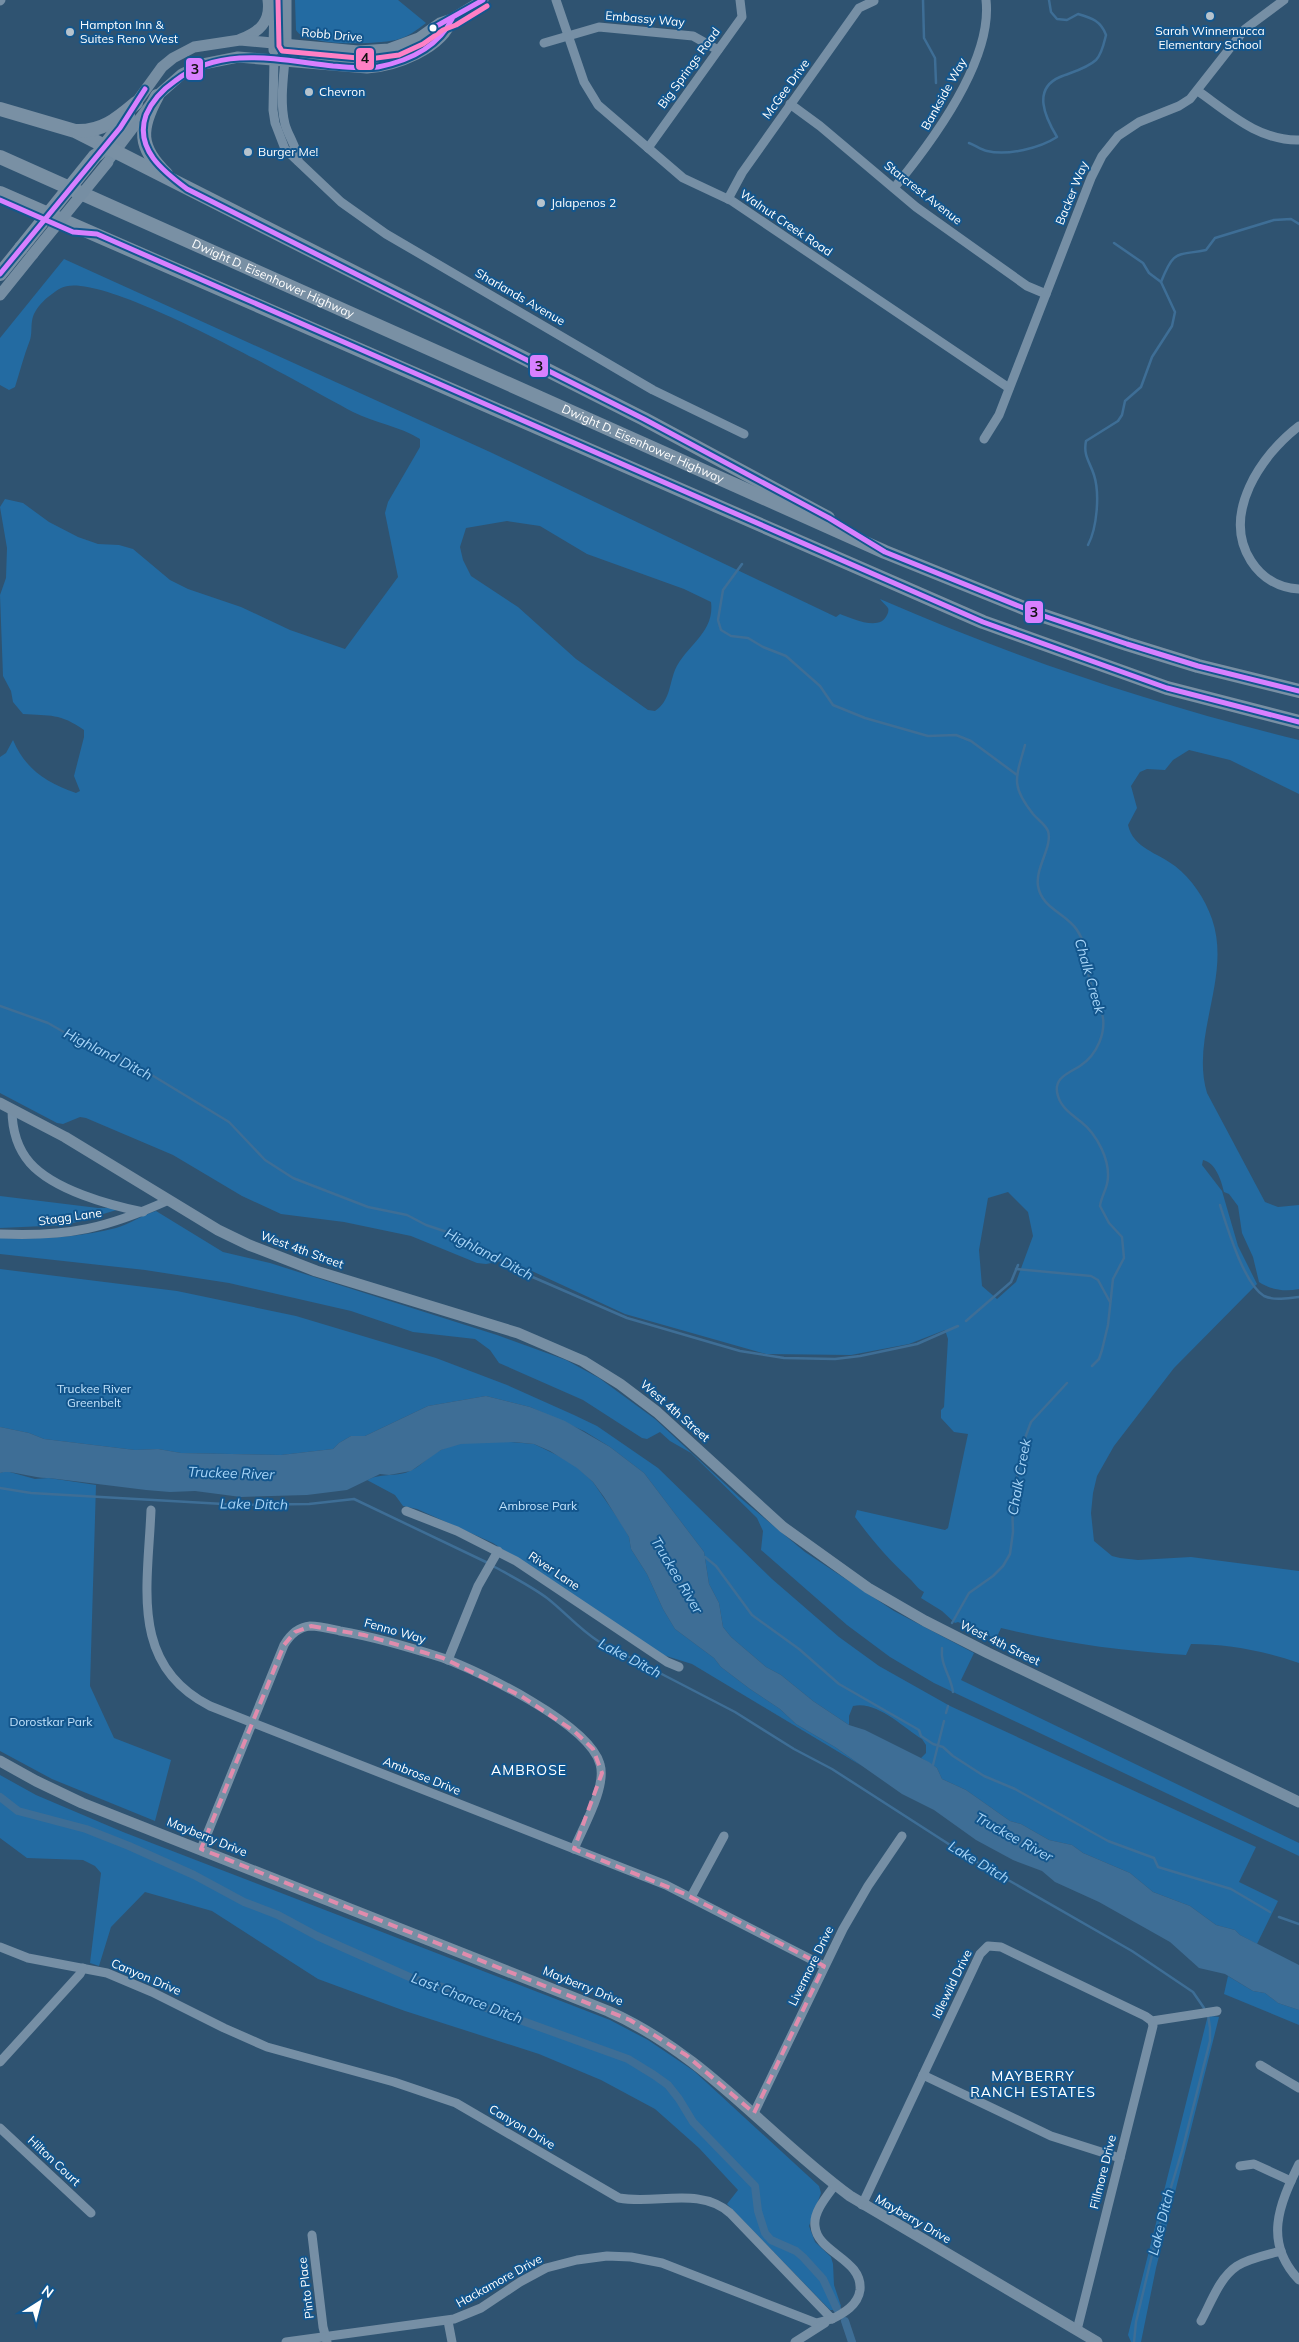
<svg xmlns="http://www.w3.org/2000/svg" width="1299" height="2342" viewBox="0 0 1299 2342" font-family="Mulish,sans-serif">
<rect width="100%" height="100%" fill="#2f5371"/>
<!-- green -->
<g fill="#236ba2" fill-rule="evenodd">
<path d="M295,0h103l28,23c-9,7 -17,13 -27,16 -18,6 -94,8 -103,-9z"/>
<path d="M64,259l426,193 346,165 4,-3c11,4 40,18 47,1 1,-2 2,-5 1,-7 -2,-3 -6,-6 -8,-9 135,59 276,106 419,141v54l-69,-34 -41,-10 -16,10 -8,10 -18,-1 -7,3 -9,14 6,22 -9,17c5,23 30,28 47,41 17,13 30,33 37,53 20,58 -22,117 -5,174l58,109 13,5 21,-2v84c-14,3 -28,1 -40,-7l-6,-25 -11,-24 -4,-27 -9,-12 -5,-2c-3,-12 -8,-29 -21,-32l-1,5 20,26 16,55 19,38 -83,84 -60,78 -17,30 -4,17 -2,20 3,28 18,15 8,2 18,2 53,-3 108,14v92c-35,-12 -71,-19 -108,-19l-5,11c-65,-4 -123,-12 -185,-27l-5,11 -38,-17 -3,1 -13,-12 -21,-13 3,-6c-6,-3 -9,-8 -14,-13 -21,-19 -38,-39 -55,-62l2,-7 88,20 3,-2 20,-94 -14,-2 -13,-14v-8l3,-3 4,-68 -3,-9 -36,14 -58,11 -85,-1 -141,-40 -117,-54 -22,4 -9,-1 -66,-27 -67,-14 -63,-8 -39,-18 -69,-41 -87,-37 -6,-1 -17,7 -6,-1 -57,-30v-336l6,-4 7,-13c12,29 34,43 63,53l4,-2 -6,-15 10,-39v-7c-24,-17 -34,-14 -61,-16l-10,-12 -2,-11 -8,-15 -3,-81 6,-17 1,-30 -7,-41 5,-8 18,4 26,19 29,15 20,7 21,1 14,4 37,31 18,9 53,18 49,23 55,19 53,-72 -13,-64 3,-11 32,-55v-8c-21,-13 -45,-16 -67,-27 -44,-23 -254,-146 -292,-124 -12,7 -27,19 -29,33 -1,6 0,13 -2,19 -6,15 -10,31 -15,47l-6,3 -9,-5v-47zM507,521l33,5 47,28 97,35 27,13c4,31 -25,43 -36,68 -6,15 -5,31 -20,41l-7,-1 -72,-51 -58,-52 -47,-31 -8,-16 -3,-13 6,-19zM1008,1192l20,20 5,24 -17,46 -19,17 -15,-13 -3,-36 9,-52z"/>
<path d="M0,1196l98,12h25l-56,17 -67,3z"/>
<path d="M156,1211l67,41 47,11 227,72 69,25 33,18 56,41 84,78 66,55 89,59 80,42 -13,27 338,163v13l-365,-173 -44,-26 -43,-32 -86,-75 2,-19 -6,-13 -66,-65 -21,-12 -10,-9 -13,7 -5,-1 -59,-38 -84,-37 -9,-13 -15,-11 -62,-7 -62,-21 -122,-28 -84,-13 -145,-16v-16c40,1 77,0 116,-10 14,-4 26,-13 40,-17z"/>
<path d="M0,1269l177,22 119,25 140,42 71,27 67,30 23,11 61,42 114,111 67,58 40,29 71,40 306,141 -17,35 39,19 -21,43 -17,-9 -5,-5 -19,-5 -26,-19 -37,-14 -23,-19 -47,-20 -11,-8 -23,-5 -28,-16 -11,-3 -44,-31 -24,-11 -5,-11 -16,-10 5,-5v-8l-4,-6c-19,-12 -46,-39 -69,-33l-4,10v9l-36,-24 -32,-26 -15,-8 -35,-30 -8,-10 -4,-24 -10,-19 -5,-32 -60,-79 -34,-26 -26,-16 -54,-24 -44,-11 -58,10 -63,30h-14l-12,7 -6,6 -52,6 -100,-2 -23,-4 -23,1 -91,-11 -15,-6 -29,-6z"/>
<path d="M499,1441l35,3 31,15 12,8 16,15 28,41 8,14 2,12 16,25 16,35 12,20 39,29 7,9 29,22 30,20 16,15 39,23 27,19 -170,-102 -29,-9 -170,-112 -76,-34 -14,-3 -8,-11 -28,-15c17,-8 30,-2 45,-10 10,-5 18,-15 29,-20 17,-9 39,-8 58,-9z"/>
<path d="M6,1471l29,8 14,-1 47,7 -6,201 24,52 57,22 -16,61 -103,-42 -52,-28v-278z"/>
<path d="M0,1775l36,20 87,37 487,188 38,20 46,31 125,115 2,7 -12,33 6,16 16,15 2,7 1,21 7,21 -3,4h-8l-103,-106 11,-14 -39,-42 -44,-39 -54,-29 -62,-26 -134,-43 -87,-32 -106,-68 -67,-19 -34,35 -12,39 -9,-3 11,-90 -6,-7 -12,-6 -56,-2 -27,-20z"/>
<path d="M1228,1976l25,15 12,2 13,10 21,7v15l-75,-31z"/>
<path d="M1211,2016l8,1 -63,251 -15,74h-10l-3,-7 79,-316z"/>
</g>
<!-- water -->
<path fill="#3e6e96" d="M486,1396l44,11 35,14 45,26 34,26 60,79 5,32 10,19 4,24 8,10 35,30 15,8 32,26 36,24 16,5 64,32 8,6 5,11 24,11 44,31 11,3 28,16 23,5 11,8 47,20 23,19 37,14 26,19 19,5 5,5 59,30v45l-21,-7 -13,-10 -12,-2 -28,-17 -26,-6 -29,-26 -71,-40 -44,-20 -13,-11 -29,-11 -37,-20 -42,-30 -32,-16 -67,-47 -39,-23 -16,-15 -30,-20 -29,-22 -7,-9 -39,-29 -12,-20 -16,-35 -16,-25 -2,-12 -25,-40 -11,-15 -16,-14 -27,-17 -16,-7 -20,-2 -53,2 -20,6 -30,21 -22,4 -9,-1 -33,16 -40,5 -66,2 -46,-6 -25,1 -24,-2 -97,-12c-16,1 -38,-9 -49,-5v-46l29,6 15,6 91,11 23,-1 23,4 100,2 52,-6 6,-6 12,-7h14l63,-30z"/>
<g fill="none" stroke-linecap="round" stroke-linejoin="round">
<!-- stream -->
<g stroke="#3e6e96" stroke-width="2.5">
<path d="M923,0l1,38 11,20 1,25"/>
<path d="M969,143c6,2 12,7 18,8 21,5 53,-3 70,-14 -12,-20 -25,-48 3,-60 12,-5 26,-8 36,-17 6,-6 8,-17 10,-25 -5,-14 -14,-17 -28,-21l-11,6 -10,-1 -6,-7 -2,-12"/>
<path d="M1114,243l29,20 6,10 12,9"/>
<path d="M1088,545c9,-17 12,-51 6,-70 -4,-13 -11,-19 -8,-34l32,-20 4,-6 3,-14 16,-14 11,-30 20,-31 3,-14 -14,-30c13,-33 15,-26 45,-32l9,-12 59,-18 17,-1 8,5"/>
<path d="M742,564l-19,26 -5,30 3,10 10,6 17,2 15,9 23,9 34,30 13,19 32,13 63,18 28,-1 15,6 46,34"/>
<path d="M1025,745c-9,33 -15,40 8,69 5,6 12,10 15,17 5,15 -13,37 -10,55 4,23 28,27 39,44 12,17 8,37 14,55 3,10 9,18 11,28 5,19 -5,42 -22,53 -11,7 -28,12 -22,30 3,11 13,18 22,25 17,13 32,41 27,63 -2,8 -6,14 -7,22l9,17 13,14 2,21 -11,21 -5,46 -6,25 -3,9 -7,7"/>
<path d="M0,1006l48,17 42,24 42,16 97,59 36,38 28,18 75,29 39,8 19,10 33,11 62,36 106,46 113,33 44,7 51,1 25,-3 57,-12 41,-18"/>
<path d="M1220,1205c7,22 24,79 44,91 11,5 24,2 35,1"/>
<path d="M1016,1269l75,7 7,4 12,22"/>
<path d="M966,1321l45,-39 7,-17"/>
<path d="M0,1488l31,5 210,12 68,-1 45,-5 134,64"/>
<path d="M705,1557l11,9 36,49 47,34 40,35 80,46 2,6 12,8 10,3 10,9 31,20 31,13 93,52 46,17 4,9 73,22 39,23"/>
<path d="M493,1566c18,10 38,20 54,32 18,14 32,31 51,43l137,71 59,37 38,20 143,92 157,90 61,41 11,16"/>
<path d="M952,1623l17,-30 24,-17 10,-10 7,-12 3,-22 -1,-31 13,-63 6,-16 36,-39"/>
<path d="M942,1648c-2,17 9,28 11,44"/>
<path d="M946,1713l2,-7"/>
<path d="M933,1765l11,-44"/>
<path d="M1279,1917l20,7"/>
<path d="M1134,2342l2,-20 22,-92 24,-79 28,-110v-13l-2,-13"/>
</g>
<!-- canal -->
<g stroke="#3e6e96" stroke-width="8">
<path d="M0,1797l18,14 68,18 43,17 65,29 50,27 34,13 39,21 97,43 32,9 35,18 147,53 26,16 14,10 11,14 14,23 62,64 3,25 7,22 6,7 25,11 7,6 20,22 14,30"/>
<path d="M845,2321l7,21"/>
</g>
<!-- minor -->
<g stroke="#768fa5" stroke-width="9">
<path d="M556,0l28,82 14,23 85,73 49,23 277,187"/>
<path d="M0,1l1,-1"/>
<path d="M544,43l55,-16 94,9 25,14"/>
<path d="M274,59l-1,51 2,13 10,26 56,53 45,32 267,156 91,44"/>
<path d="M285,60c-2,21 -5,44 0,64 3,12 13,24 13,37"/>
<path d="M1198,91c31,22 61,50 101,49"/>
<path d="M790,104l30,22 96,81 111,79 19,8"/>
<path d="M648,148l94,-131 -2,-17"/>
<path d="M894,188c37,-45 99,-127 92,-188"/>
<path d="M728,199l14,-26 117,-165 15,-7"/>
<path d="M1299,426c-38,29 -78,88 -48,135 11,17 28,27 48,28"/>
<path d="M984,439l15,-24 92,-237 11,-22 16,-20 21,-14 40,-16 11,-7 55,-70 39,-29"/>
<path d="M12,1109c0,19 5,39 18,54 24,27 79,42 113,49"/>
<path d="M0,1234c69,3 107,-6 169,-34"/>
<path d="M151,1510c-3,76 -22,155 59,196l456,179 158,81"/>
<path d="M406,1511l51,20 59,30 151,101 12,5"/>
<path d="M448,1660l30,-74 20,-35"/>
<path d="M201,1849l83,-204c6,-10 14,-18 26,-19 10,0 21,3 30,5 35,6 69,16 103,27 38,14 146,66 157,106 7,23 -17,63 -26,85"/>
<path d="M691,1897l33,-61"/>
<path d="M0,1947l28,11 79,15 45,19 72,36 43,19 127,35 62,21 163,95c37,7 80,-12 111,15l102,106c12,-6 26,-14 28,-29 3,-31 -43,-37 -45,-64 -2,-14 12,-30 20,-41"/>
<path d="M0,2062l80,-88 3,-6"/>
<path d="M1260,2065l39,23"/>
<path d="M923,2075l128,61 69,22"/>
<path d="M754,2113l89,-184 25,-43 34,-50"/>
<path d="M0,2128l91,85"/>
<path d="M1299,2164c-20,41 -36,78 0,116"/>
<path d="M1240,2166l14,-2 37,17"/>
<path d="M862,2205l118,-251 8,-8 13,1 144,69 7,5 65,-10"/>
<path d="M312,2235l11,92 4,15"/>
<path d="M448,2321l4,21"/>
<path d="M1201,2321c10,-18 18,-43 36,-55 13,-8 30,-11 44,-15"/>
<path d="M1077,2330l76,-304 -1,-5"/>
<path d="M286,2342l168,-23 27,-11 39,-26 26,-14 31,-8 30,-4 24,1 31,6 154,60 16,-4"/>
<path d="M795,2342l30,-19"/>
</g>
<!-- major -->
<g stroke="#768ea3" stroke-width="11">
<path d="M241,39c19,-7 30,-18 27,-39"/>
<path d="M274,50l1,-50"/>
<path d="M286,51v-51"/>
<path d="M136,103l26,-36 11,-9 21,-11 46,-7 118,11 31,-2 30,-11 21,-15 12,-4 31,-19"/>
<path d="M110,158l47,-62 25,-22 21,-10 35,-7 129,11c28,-2 76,-19 85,-49"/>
<path d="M0,295l33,-41"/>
<path d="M0,1103l65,34 153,93 31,15 67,26 202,62 65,28 37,23 37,28 126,115 85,61 57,33 63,32 311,149"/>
<path d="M0,1761l36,20 46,22 526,208c97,43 159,124 242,185l247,146"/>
</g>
<!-- highway -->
<g stroke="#7990a4" stroke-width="14">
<path d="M157,96c-18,33 -19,51 9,78"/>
<path d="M0,109l75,22 569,288 184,99"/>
<path d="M76,131c26,1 41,-12 60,-28"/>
<path d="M98,154l30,-38"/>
<path id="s1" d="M0,157l885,395 156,63 86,29 71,22 101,25"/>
<path d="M0,193l983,429 184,66 132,34"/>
<path d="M0,274l21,-26"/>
</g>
<!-- major-bridge -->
<path stroke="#768ea3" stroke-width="11" d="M33,254l75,-92"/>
<!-- highway-bridge -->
<path stroke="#7990a4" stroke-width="14" d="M21,248l74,-92"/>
<defs>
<g id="bus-1">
<path d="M452,19c-14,28 -44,42 -74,48 -15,2 -30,0 -45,-1 -54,-6 -111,-21 -158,15 -13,9 -23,20 -29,34 -12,34 18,57 41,74l457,230 185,99 56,34 156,63 86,29 71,22 101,25"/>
<path d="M433,28l50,-28"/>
<path d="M0,200l73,32 24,2 886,388 184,66 132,34"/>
<path d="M0,274l120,-146 25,-39"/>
</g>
<path id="bus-2" d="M278,0l1,46 3,5 87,8 30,-4 24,-11 20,-14 13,-5 31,-19"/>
</defs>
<!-- bus-1 casing -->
<use href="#bus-1" stroke="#13568d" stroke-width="9"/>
<!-- bus-2 casing -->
<use href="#bus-2" stroke="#13568d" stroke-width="9"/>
<!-- bus-1 -->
<use href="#bus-1" stroke="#d880ff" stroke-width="5"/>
<!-- bus-2 -->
<use href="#bus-2" stroke="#ff80c5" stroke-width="5"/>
</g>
<!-- marked area -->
<path fill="none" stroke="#e08cad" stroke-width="4" stroke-dasharray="10 6" stroke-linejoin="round" d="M311,1626l53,9 79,23 78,38 53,35 19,18 9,24 -28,76 111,45 139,72 -70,147 -68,-58 -56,-35 -429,-171 83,-204 11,-13z"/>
<!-- markers -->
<g fill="#b6c3cd" stroke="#13568d" stroke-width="2">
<circle cx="1210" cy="16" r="5"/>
<circle cx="70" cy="32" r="5"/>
<circle cx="309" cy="92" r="5"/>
<circle cx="248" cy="152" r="5"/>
<circle cx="541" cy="203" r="5"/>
</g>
<circle fill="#fff" stroke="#13568d" stroke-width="2" cx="433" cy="28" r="4.5"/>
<g text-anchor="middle" stroke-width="4" stroke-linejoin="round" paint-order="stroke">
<!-- street labels -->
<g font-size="12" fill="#fff" stroke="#13568d">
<text transform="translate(645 19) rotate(5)" y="4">Embassy Way</text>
<text transform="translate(332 35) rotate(5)" y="4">Robb Drive</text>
<text transform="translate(689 68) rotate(-54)" y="4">Big Springs Road</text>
<text transform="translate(786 89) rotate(-54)" y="4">McGee Drive</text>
<text transform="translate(944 94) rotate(-61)" y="4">Bankside Way</text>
<text transform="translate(923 193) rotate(38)" y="4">Starcrest Avenue</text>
<text transform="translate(1072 193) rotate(-68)" y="4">Backer Way</text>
<text transform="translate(786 223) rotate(34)" y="4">Walnut Creek Road</text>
<text dy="4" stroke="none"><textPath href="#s1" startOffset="299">Dwight D. Eisenhower Highway</textPath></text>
<text transform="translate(520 297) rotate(30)" y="4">Sharlands Avenue</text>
<text dy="4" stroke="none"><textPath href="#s1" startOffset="704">Dwight D. Eisenhower Highway</textPath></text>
<text transform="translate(70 1217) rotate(-8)" y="4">Stagg Lane</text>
<text transform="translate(302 1250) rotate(20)" y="4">West 4th Street</text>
<text transform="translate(675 1411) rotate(41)" y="4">West 4th Street</text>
<text transform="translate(554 1571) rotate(34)" y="4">River Lane</text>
<text transform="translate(395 1631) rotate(16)" y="4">Fenno Way</text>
<text transform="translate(1000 1643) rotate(26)" y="4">West 4th Street</text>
<text transform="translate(422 1776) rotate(22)" y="4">Ambrose Drive</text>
<text transform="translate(207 1837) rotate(22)" y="4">Mayberry Drive</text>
<text transform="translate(811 1966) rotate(-64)" y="4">Livermore Drive</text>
<text transform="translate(146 1977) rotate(23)" y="4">Canyon Drive</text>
<text transform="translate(952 1984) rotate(-64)" y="4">Idlewild Drive</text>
<text transform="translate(583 1986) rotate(22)" y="4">Mayberry Drive</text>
<text transform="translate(522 2127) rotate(31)" y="4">Canyon Drive</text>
<text transform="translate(54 2161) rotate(43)" y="4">Hilton Court</text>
<text transform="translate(1103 2172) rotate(-76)" y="4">Fillmore Drive</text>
<text transform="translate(913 2219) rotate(30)" y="4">Mayberry Drive</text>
<text transform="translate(499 2281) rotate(-29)" y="4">Hackamore Drive</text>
<text transform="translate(306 2288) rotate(-97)" y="4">Pinto Place</text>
</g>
<!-- poi labels -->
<g font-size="12" fill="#fff" stroke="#13568d" text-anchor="start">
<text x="80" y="29">Hampton Inn &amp;<tspan x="80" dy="14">Suites Reno West</tspan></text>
<text x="1210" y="35" text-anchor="middle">Sarah Winnemucca<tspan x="1210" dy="14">Elementary School</tspan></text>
<text x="319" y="96">Chevron</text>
<text x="258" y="156">Burger Me!</text>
<text x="551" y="207">Jalapenos 2</text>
</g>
<!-- park labels -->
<g font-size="12" fill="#c2e3fc" stroke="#13568d">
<text x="94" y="1393">Truckee River<tspan x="94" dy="14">Greenbelt</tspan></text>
<text x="538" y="1510">Ambrose Park</text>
<text x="51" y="1726">Dorostkar Park</text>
</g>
<!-- water labels -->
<g font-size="14" font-style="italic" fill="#a7d5f8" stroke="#13568d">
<text transform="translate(1090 976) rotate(74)" y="5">Chalk Creek</text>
<text transform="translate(108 1054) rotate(27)" y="5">Highland Ditch</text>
<text transform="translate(489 1254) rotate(27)" y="5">Highland Ditch</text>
<text transform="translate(231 1473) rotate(2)" y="5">Truckee River</text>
<text transform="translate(1019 1477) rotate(-80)" y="5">Chalk Creek</text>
<text transform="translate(254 1504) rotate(1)" y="5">Lake Ditch</text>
<text transform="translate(677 1575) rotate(59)" y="5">Truckee River</text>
<text transform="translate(630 1658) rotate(28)" y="5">Lake Ditch</text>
<text transform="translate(1014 1837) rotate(29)" y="5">Truckee River</text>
<text transform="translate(979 1862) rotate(31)" y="5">Lake Ditch</text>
<text transform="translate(467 1998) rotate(21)" y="5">Last Chance Ditch</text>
<text transform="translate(1161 2222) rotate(-76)" y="5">Lake Ditch</text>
</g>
<!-- neighbourhood labels -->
<g font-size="14" letter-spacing="1" fill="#fff" stroke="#13568d">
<text x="529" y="1775">AMBROSE</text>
<text x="1033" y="2081">MAYBERRY<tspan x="1033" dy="16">RANCH ESTATES</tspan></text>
</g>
</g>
<g stroke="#13568d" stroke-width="2">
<rect x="355" y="47" width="20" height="24" rx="5" fill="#ff80c5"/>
<rect x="185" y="57" width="19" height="24" rx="5" fill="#d880ff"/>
<rect x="529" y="354" width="20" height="24" rx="5" fill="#d880ff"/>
<rect x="1024" y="600" width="20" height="24" rx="5" fill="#d880ff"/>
</g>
<g font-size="14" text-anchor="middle" font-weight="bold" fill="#111">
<text x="365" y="63">4</text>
<text x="195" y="74">3</text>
<text x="539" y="371">3</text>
<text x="1034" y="617">3</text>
</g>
<!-- north arrow -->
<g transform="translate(40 2302) rotate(36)" stroke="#13568d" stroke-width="4" paint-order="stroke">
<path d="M0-4L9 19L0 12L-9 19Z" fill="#ffffff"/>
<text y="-8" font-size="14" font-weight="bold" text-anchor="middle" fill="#ffffff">N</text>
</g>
</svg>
